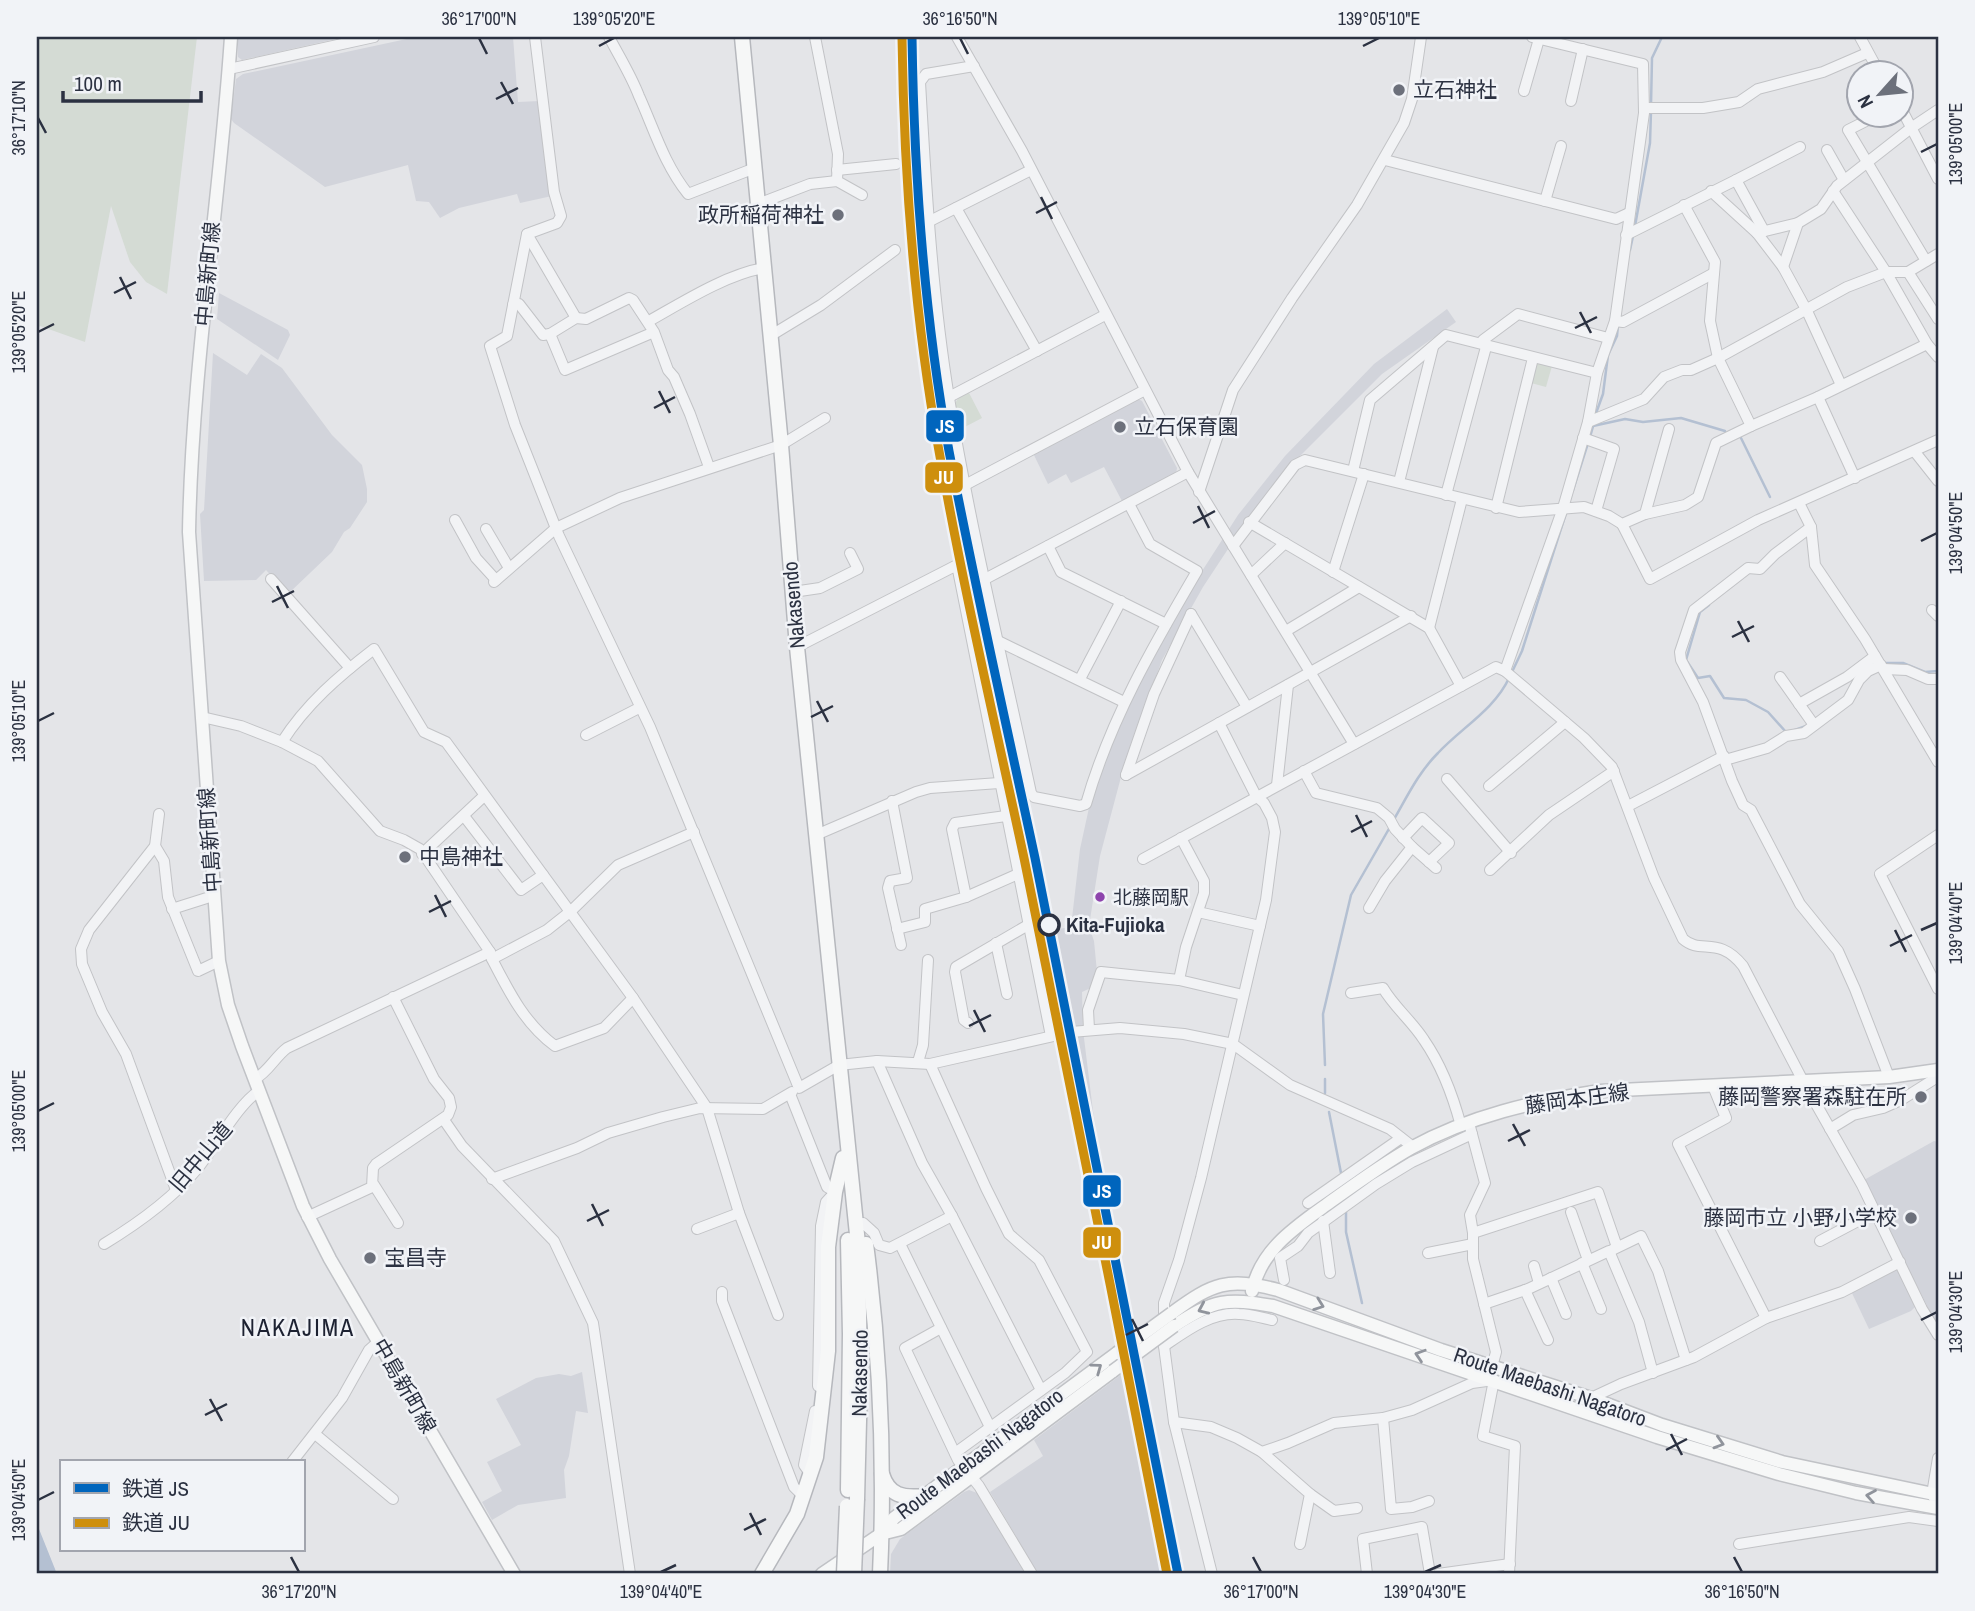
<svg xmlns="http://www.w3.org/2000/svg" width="1975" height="1611" viewBox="0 0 1975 1611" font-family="'Archivo Narrow','Noto Sans JP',sans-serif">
<rect width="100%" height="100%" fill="#e4e5e8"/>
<!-- built -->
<g fill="#d2d4db">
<path d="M238,37h107l-103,23 -4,-3z"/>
<path d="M416,37h97l5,65 22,-1 12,95 -32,7 -3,-9 -58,14 -19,10 -11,-16 -13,-1 -8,-36 -83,22 -91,-64 -3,-4 5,-40 7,-5z"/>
<path d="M219,293l69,37 2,5 -12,25 -61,-41z"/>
<path d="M1447,309l9,13 -74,52 -89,89 -63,83 -27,41 -41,73 -37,102 -25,94 -11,70 5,15 3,31 -2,14 -13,6 1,38 10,81 19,109 71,354h-17l-148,-723 16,-4 18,83 19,-3 9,-78 12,-55 28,-80 75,-132 43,-67 47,-59 89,-92z"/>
<path d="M213,353l34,22 14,-21 21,14 50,67 30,30 5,24v13l-17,26 -6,4 -12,20 -44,42 -22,-24 -10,10 -52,1 -4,-67 4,-4z"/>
<path d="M1138,399l4,2 35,67 -1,6 -54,27 -18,-34 -33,16 -5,-9 -18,10 -15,-31z"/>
<path d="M1934,1141l4,1v183l-2,-1 -72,-144z"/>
<path d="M1897,1267l19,39 -5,5 -42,18 -18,-38z"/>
<path d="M582,1372l6,41 -12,-2 -7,45 -5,14 2,28 -48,7 -26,15 -10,-18 20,-11 -15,-29 34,-17 -25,-46 40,-21 23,-4 12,2z"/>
<path d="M1122,1374l40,200h-124l-48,-82 53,-36 -9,-16z"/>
<path d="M969,1490l8,3 49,81h-136l1,-20 9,-15 64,-47z"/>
</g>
<!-- green -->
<g fill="#d4dbd4">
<path d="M37,37h160l-30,257 -21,-12 -16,-20 -19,-56 -26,136 -45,-16 -3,3z"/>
<path d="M1539,362l13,4 -6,21 -15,-4 3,-19z"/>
<path d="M968,391l14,27 -23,12c-3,-20 -11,-28 9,-39z"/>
</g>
<!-- water -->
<path fill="#b4c0d2" d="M37,1524l20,50h-20z"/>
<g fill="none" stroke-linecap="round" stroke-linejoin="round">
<!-- stream -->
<g stroke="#b4c0d2" stroke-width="2.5">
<path d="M1651,105l1,-47 10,-21"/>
<path d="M1635,226l15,-83 1,-32"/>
<path d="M1630,250l3,-14"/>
<path d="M1595,416l8,-22 5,-39 9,-19 1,-11"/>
<path d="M1593,426l32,-7 18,3 38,-4 44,13"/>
<path d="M1740,436l30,61"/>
<path d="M1590,437l4,-14"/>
<path d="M1573,490l15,-47"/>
<path d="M1709,605l-9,7 -14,48 12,18 12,-2 14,22 22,2 22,12 18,20"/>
<path d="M1884,663h19l22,9 13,-1"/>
<path d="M1512,672l10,-21 44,-138"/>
<path d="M1792,731l17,-6"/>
<path d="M1393,821c14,-24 25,-48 45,-68 22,-24 57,-44 71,-75"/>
<path d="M1325,1065l-2,-51 28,-119 39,-68"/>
<path d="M1325,1079v14"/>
<path d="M1329,1112l12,61"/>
<path d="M1346,1211v21l16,71"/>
</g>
<defs>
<g id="minor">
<path d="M535,37l19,155 7,24 -4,7 -30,11 -20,102 -17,10 25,79 44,111 91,191 149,361 40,-23 38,-4 53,3 141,-32 49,-4 64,6 49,10 57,41 100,44 23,18"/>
<path d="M609,37c10,19 22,38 30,59 15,33 25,68 49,98l67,-26"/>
<path d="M815,37l23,117 -1,27"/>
<path d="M957,37l65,114 166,321 166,272"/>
<path d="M1860,37l20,37"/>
<path d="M974,66l-48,8 -6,8c6,105 12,212 29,316 22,133 54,264 82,395l3,4 46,9 6,-2c24,-84 67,-158 111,-233l-47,-27 -21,-40"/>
<path d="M229,69l145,-32"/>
<path d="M1524,91l15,-52"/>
<path d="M1571,101l12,-52"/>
<path d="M1644,108h59l36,-6 19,-13 65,-17 44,-19"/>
<path d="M1902,110l36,69"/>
<path d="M1876,116l-28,14 78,131"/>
<path d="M1827,150l17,30"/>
<path d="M1385,160l231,59 13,-6"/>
<path d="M837,170l59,-6"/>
<path d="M1736,180l64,-33"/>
<path d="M1711,191l46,42"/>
<path d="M1833,191l53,81 41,72 11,13"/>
<path d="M1545,201l16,-55"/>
<path d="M758,204l52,-20 27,-3 25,14"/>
<path d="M1684,205l31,57 -5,59 8,37 33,68"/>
<path d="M956,208l81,143"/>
<path d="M928,222l103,-52"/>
<path d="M1798,223l-41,10 26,34 24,44 34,74"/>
<path d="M527,234l49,84"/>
<path d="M1626,235l110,-55 28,51"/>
<path d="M1783,267l15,-44 23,-14 16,-23 74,-58 27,-18"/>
<path d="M1908,272l30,47"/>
<path d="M513,305l6,-1 24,31 7,-1"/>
<path d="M649,321c34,-19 76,-46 115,-53"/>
<path d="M1615,321l8,1 91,-49"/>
<path d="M654,332l-89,38 -15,-36 26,-16 10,1 43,-21 4,2 21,32 14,38 6,7 16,37 19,53"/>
<path d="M770,336l51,-31 74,-55"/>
<path d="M949,397l156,-82"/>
<path d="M1818,397l37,81"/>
<path d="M1588,422l56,-23 20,-22 18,-7h9l27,-12 129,-71 39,-15h22l30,-18"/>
<path d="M1583,438l31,11 -18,62"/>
<path d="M1915,452l23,29"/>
<path d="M1353,471l17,-71 76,-65 151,38"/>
<path d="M1399,482l34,-135"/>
<path d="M965,485l180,-95"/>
<path d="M1199,492l34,-102 59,-92 65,-93 47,-82 8,-24 9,-62"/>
<path d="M1446,495l40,-148 -3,-7 35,-26 90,24"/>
<path d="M1799,503l12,24 4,38 50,74 73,123"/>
<path d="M1496,508l37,-150"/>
<path d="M1645,514l40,-9 13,-8 18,-54 35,-17 67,-29 109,-53"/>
<path d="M455,520l21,38 20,22"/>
<path d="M1249,522l180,106 32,58"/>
<path d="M1622,524l28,55 108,-59 180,-80"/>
<path d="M1811,527l-36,27 -15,15 -12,-1 -54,42 -14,42 1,8 22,42 29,79 11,24 8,5 49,94 38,47 17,38 34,88"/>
<path d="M486,529l23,39"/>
<path d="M1048,546l13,26 105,52"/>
<path d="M1233,546l62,-81 10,-5 214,52 65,-5 25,9 13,8 23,-10 24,-85"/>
<path d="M1333,572l31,-98"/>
<path d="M1251,575l34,-32"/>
<path d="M271,579l79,89"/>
<path d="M985,579l203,-107"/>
<path d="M494,582l62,-54 64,-30 161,-53 44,-27"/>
<path d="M793,592l27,-4 38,-19 -8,-16"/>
<path d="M1932,610l6,6"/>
<path d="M1191,614l56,93"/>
<path d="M1429,628l33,-129"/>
<path d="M1286,631l73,-44"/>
<path d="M998,641l126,61"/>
<path d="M797,647l160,-82 94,471"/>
<path d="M1884,669l23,1 21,9h10"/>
<path d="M1505,671l58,-163 25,-86 9,-49 18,-52 29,-208 -1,-49 -111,-27"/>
<path d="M1780,677l34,48"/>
<path d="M1080,679l41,-78"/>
<path d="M1799,704l48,-27 28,-21"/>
<path d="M202,717l39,9 41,16 36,19 62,70 24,9 16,9 70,103"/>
<path d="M586,735l53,-27"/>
<path d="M282,742c24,-38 57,-66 92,-93l50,83 22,10 187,256 74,110 32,105 39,102"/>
<path d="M1725,760l42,-12 19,-12 18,-3 44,-33 11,-20 9,-9 13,-6"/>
<path d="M1304,771l12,22 61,15 12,10 6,11 17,18 24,21"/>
<path d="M1126,775l285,-159"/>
<path d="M1126,775l28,-81 37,-80"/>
<path d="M1447,779l64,74"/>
<path d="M1277,785l11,-100"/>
<path d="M1489,786l76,-64"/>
<path d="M892,801l15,77 -17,3 -2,7 13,57"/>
<path d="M1628,806l96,-50"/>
<path d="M159,814l-4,32 -66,84 -8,19 1,15 20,48 24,42 50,136"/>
<path d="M464,816l57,74 22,-15"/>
<path d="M816,835l100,-43 14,-4 69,-5"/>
<path d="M1938,835l-58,39 58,115"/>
<path d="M1403,838l19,-20 27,25 -20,19"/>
<path d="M155,846l9,15 4,36 30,74 21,-10"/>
<path d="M422,854l62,-58"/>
<path d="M1143,859l353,-192 9,4 79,67 28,29 42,111 29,61c18,16 35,-4 60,27l60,115 59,104 60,124 16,26"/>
<path d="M1490,870l59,-55 65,-44"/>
<path d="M966,897l52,-23"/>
<path d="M1369,908l16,-27 27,-34"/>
<path d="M172,909l41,-13"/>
<path d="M1198,912l62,14"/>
<path d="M897,929l28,-7v-13l41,-12 -14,-68 3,-6 51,-7"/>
<path d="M996,943l11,51"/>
<path d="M492,959c17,33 33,65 63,87l49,-18 29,-30"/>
<path d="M1179,980l7,-33 18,-54v-12l-23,-43"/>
<path d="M1351,993l32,-5c11,19 29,33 41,52 18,26 29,56 37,86"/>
<path d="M968,1023l-4,-3 -9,-48 1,-5 72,-42"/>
<path d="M1089,1029l-1,-19 13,-38 78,8 64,15"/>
<path d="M877,1061l45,102 30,53 89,174"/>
<path d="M918,1062l5,-17 5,-85"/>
<path d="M930,1064l56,124 23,46 30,26 48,92 -22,21 -110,80"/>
<path d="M255,1079c13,-7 20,-22 32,-31l203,-96 2,7 55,-29 24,-19 47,-46 76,-33"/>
<path d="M1713,1086l13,32 -48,26 88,174"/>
<path d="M790,1094l37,93 8,5 -9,10 -5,24 -3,160"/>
<path d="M444,1120l18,26 92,95 39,82 37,251"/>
<path d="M1469,1123l16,60 -15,32 3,18v26l23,93 -4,15"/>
<path d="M1830,1129l23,-14 30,-7 18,-8 35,-22v-8"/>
<path d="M492,1179l85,-31 31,-15 55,-16 37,-9 63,1 29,-17"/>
<path d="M374,1185l24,38"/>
<path d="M1308,1203l93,-65"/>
<path d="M1571,1212l17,48"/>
<path d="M307,1217l65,-30 1,-19 3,-4 72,-49 3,-8 -2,-9 -15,-19 -41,-82"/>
<path d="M1323,1221l7,52"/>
<path d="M863,1223l11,10 5,12 11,3 62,-32"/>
<path d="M697,1229l42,-16"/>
<path d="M1473,1233l125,-41 19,55"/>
<path d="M1820,1241l55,-29"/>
<path d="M104,1244c33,-20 69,-46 94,-76 17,-21 40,-64 61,-77"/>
<path d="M900,1244l90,183"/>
<path d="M1612,1250l29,-14 17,35 28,89"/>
<path d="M1428,1253l45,-9"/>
<path d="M1582,1263l19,46"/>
<path d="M1534,1266l5,17"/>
<path d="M1551,1278l15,36"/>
<path d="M1284,1280l-4,-22 18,-12 10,-13 68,-49 36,-22 60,-28"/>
<path d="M1525,1290l23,50"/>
<path d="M722,1292v9l72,186 10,10"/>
<path d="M1484,1304l44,-15 81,-38 30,71 14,51"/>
<path d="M941,1328l-36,20 53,112 21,26 53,88"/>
<path d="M1164,1346c22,-15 47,-34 75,-32 11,0 23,4 33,6"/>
<path d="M1591,1398l30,-14 73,-27 72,-39 76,-26 58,-30"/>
<path d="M1383,1418l8,91 21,-2 17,-6"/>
<path d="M1174,1422l37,5 26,11 25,14 26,-9 46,-20 49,-5 29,-8 60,-27 22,-3 -11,56 32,10 -6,128"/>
<path d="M315,1434l78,65"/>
<path d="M1262,1452l48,42 -10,50"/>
<path d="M292,1462l50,-64 27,-48 9,-8"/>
<path d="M811,1475l-7,-10 11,-54"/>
<path d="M1310,1494l24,17 23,-3"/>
<path d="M1934,1498l-2,-4 6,-36"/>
<path d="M1739,1544l170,-27 29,4"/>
<path d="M1212,1574l-38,-152 -10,-76v-43l15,-43 22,-82 65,-278 9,-68 -3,-14 -8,-15 -8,-7 -37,-73"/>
<path d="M1367,1574l-4,-35 59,-12 8,47"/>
<path d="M1438,1574l72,-10"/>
</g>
<g id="major">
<path d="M231,37c-11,165 -39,329 -42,495l30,429 9,44 14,41 61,160 27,53 184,315"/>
<path d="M1252,1291c9,-41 42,-63 74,-86 28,-20 55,-40 85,-57 58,-32 124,-47 189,-57l289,-14 49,-7"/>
<path d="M1172,1313c41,-30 55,-36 106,-23l163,60 150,48 71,27 120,37 156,33"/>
<path d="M1174,1326c41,-27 52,-28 99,-20l384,131 122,37 77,19 82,15"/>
<path d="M881,1534l20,-5 212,-158"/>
<path d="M822,1574l59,-40 13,-16 223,-165"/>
</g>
<g id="highway">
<path d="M742,37l39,408 16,202 61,597 2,138 -3,117"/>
<path d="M866,1244c14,108 19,221 14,330"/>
<path d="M882,1474c7,22 21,24 42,22"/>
<path d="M848,1490l2,-156 -2,-94"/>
<path d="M762,1574l35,-60 19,-57 12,-106v-104l7,-55 8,-34"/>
</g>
</defs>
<!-- minor casing -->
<use href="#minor" stroke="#c2c3c6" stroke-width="12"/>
<!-- major casing -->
<use href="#major" stroke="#c0c2c6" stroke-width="15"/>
<!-- highway casing -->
<use href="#highway" stroke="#b6b8bd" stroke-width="17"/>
<!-- minor -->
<use href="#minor" stroke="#f2f3f5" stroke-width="10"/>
<!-- major -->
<use href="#major" stroke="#f6f7f7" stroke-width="12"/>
<!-- highway -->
<use href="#highway" stroke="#f6f7f7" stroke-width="14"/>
<defs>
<g id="major-bridge">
<path d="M1117,1353l55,-40"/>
<path d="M1113,1371l61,-45"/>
</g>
<g id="highway-bridge">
<path d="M844,1574l3,-68"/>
<path d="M854,1574l3,-75"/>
</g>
</defs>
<!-- major-bridge casing -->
<use href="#major-bridge" stroke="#c0c2c6" stroke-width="15" stroke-linecap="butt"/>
<!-- highway-bridge casing -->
<use href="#highway-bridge" stroke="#b6b8bd" stroke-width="17" stroke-linecap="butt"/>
<!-- major-bridge -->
<use href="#major-bridge" stroke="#f6f7f7" stroke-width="12"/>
<!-- highway-bridge -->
<use href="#highway-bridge" stroke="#f6f7f7" stroke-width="14"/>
<defs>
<path id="rail-1" d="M912,37c2,138 12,278 37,414 26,136 57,272 86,407 49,238 96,477 143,716"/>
<path id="rail-2" d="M902,37c2,139 12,278 37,414 24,136 56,272 85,407 50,239 96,477 143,716"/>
</defs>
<!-- rail-1 casing -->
<use href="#rail-1" stroke="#f1f3f7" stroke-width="14"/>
<!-- rail-2 casing -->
<use href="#rail-2" stroke="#f1f3f7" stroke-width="14"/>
<!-- rail-1 -->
<use href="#rail-1" stroke="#0065bd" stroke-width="9"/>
<!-- rail-2 -->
<use href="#rail-2" stroke="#ce8f0d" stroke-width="9"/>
</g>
<!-- one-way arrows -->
<defs><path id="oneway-chevron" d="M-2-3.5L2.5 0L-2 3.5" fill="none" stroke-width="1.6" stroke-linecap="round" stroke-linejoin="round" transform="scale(1.75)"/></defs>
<g stroke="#90949c">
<use href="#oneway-chevron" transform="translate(1319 1305) rotate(20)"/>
<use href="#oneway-chevron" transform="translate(1203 1309) rotate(156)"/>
<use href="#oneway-chevron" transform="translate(1420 1355) rotate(-162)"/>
<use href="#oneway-chevron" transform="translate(1097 1368) rotate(-36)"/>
<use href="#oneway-chevron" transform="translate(1719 1443) rotate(17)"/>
<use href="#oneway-chevron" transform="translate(1871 1496) rotate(-170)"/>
</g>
<!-- ticks -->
<path fill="none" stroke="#2b3141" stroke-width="2.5" d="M479,38l8,16M960,38l8,16M599,46l15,-8M1363,46l16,-8M501,82l12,22M496,99l22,-11M38,118l8,15M1921,152l16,-8M1041,197l11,22M1036,213l21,-11M120,277l11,22M114,293l22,-11M1580,312l11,21M1575,328l22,-11M38,332l16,-8M659,391l11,22M654,408l21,-11M1198,506l11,22M1193,523l22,-12M1921,541l16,-8M277,586l11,22M272,602l22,-11M1738,621l11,21M1732,637l22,-11M817,701l11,21M811,717l22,-11M38,721l16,-8M1356,815l11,22M1351,832l21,-11M435,895l11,22M429,912l22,-11M1895,930l11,22M1921,930l16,-7M1890,946l22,-11M974,1010l11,22M969,1026l22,-11M38,1111l16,-8M1513,1124l12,22M1508,1141l22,-11M592,1204l11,22M587,1221l22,-11M1132,1319l11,22M1921,1320l16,-8M1126,1335l22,-11M210,1399l12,22M205,1415l22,-11M1671,1434l11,21M1666,1450l21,-11M38,1500l16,-8M750,1513l11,22M744,1530l22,-11M291,1557l8,15M1253,1557l8,15M1734,1557l8,15M661,1572l15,-7M1425,1572l16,-7"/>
<!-- markers -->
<g fill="#6c707b" stroke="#f1f3f7" stroke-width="2.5">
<circle cx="1399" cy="90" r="7"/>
<circle cx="838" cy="215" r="7"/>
<circle cx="1120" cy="427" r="7"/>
<circle cx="405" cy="857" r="7"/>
<circle cx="1921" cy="1097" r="7"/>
<circle cx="1911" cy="1218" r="7"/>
<circle cx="370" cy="1258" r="7"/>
</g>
<circle fill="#8e44ad" stroke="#f1f3f7" stroke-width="2.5" cx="1100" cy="897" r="6"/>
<circle fill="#f1f3f7" stroke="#2b3141" stroke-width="3.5" cx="1049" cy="925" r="10"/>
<g text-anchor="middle" stroke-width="5" stroke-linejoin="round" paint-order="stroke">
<!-- bus labels -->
<g font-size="19" fill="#2b3141" stroke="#f1f3f7" text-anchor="start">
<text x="1113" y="904">北藤岡駅</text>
</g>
<!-- poi labels -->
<g font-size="21" fill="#2b3141" stroke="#f1f3f7" text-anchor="start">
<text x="1413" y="97">立石神社</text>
<text x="824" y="222" text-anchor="end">政所稲荷神社</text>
<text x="1134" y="434">立石保育園</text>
<text x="419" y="864">中島神社</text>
<text x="1907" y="1104" text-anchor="end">藤岡警察署森駐在所</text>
<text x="1897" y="1225" text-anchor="end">藤岡市立 小野小学校</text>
<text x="384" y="1265">宝昌寺</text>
</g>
<!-- street labels -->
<g font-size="21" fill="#2b3141" stroke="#f1f3f7">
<text transform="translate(208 274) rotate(-85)" y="7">中島新町線</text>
<text transform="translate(794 605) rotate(-95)" y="7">Nakasendo</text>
<text transform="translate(210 840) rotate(-94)" y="7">中島新町線</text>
<text transform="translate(1577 1099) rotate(-8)" y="7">藤岡本庄線</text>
<text transform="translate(201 1157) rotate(-50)" y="7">旧中山道</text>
<text transform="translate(860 1373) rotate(-89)" y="7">Nakasendo</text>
<text transform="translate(404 1386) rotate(60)" y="7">中島新町線</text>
<text transform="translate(1550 1387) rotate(19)" y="7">Route Maebashi Nagatoro</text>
<text transform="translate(980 1454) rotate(-37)" y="7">Route Maebashi Nagatoro</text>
</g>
<!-- stop labels -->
<g font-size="21" font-weight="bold" fill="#2b3141" stroke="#f1f3f7" text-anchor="start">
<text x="1066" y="932">Kita-Fujioka</text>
</g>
<!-- quarter labels -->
<g font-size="24" letter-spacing="2" fill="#1d2232" stroke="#f1f3f7">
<text x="298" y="1336">NAKAJIMA</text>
</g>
</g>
<g stroke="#f1f3f7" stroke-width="2.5">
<rect x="925" y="409" width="40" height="34" rx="7" fill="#0065bd"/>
<rect x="924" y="461" width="40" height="33" rx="7" fill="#ce8f0d"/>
<rect x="1082" y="1174" width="40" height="34" rx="7" fill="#0065bd"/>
<rect x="1082" y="1226" width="40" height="33" rx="7" fill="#ce8f0d"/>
</g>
<g font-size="19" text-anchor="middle" font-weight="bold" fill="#fff">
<text x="945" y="433">JS</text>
<text x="944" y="484">JU</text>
<text x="1102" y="1198">JS</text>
<text x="1102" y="1249">JU</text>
</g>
<!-- border -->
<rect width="1975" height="1611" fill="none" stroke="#f1f3f7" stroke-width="77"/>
<!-- legend -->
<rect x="60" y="1460" width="245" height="91" fill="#f1f3f7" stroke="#a2a5ae" stroke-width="2"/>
<rect x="74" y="1483" width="35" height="10" fill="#0065bd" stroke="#a2a5ae" stroke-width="2"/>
<text x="122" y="1496" font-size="21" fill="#2b3141">鉄道 JS</text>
<rect x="74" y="1518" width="35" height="10" fill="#ce8f0d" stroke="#a2a5ae" stroke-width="2"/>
<text x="122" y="1530" font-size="21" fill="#2b3141">鉄道 JU</text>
<!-- north arrow -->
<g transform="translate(1880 94) rotate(243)"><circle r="33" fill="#f1f3f7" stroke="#a2a5ae" stroke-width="2"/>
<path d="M0-5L12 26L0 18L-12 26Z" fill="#6c707b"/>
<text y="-10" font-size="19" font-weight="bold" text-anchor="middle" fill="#2b3141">N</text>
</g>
<!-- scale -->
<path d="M63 91v10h138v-10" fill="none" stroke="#2b3141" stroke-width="3.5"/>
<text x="74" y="91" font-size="21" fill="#2b3141" stroke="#f1f3f7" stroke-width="5" paint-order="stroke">100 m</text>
<rect x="38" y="38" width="1899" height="1534" fill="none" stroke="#2b3141" stroke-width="2.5"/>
<g font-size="18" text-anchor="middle" fill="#2b3141">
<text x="479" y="25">36°17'00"N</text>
<text x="614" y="25">139°05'20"E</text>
<text x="960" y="25">36°16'50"N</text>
<text x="1379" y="25">139°05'10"E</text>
<text transform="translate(19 118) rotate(-90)" y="6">36°17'10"N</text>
<text transform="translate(1956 144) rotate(-90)" y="6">139°05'00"E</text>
<text transform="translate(19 332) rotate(-90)" y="6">139°05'20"E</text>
<text transform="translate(1956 533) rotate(-90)" y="6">139°04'50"E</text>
<text transform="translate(19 721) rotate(-90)" y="6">139°05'10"E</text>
<text transform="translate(1956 923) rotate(-90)" y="6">139°04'40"E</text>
<text transform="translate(19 1111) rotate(-90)" y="6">139°05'00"E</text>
<text transform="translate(1956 1312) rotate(-90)" y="6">139°04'30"E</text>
<text transform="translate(19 1500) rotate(-90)" y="6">139°04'50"E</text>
<text x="299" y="1598">36°17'20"N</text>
<text x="661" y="1598">139°04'40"E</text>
<text x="1261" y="1598">36°17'00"N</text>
<text x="1425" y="1598">139°04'30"E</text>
<text x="1742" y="1598">36°16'50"N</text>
</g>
</svg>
